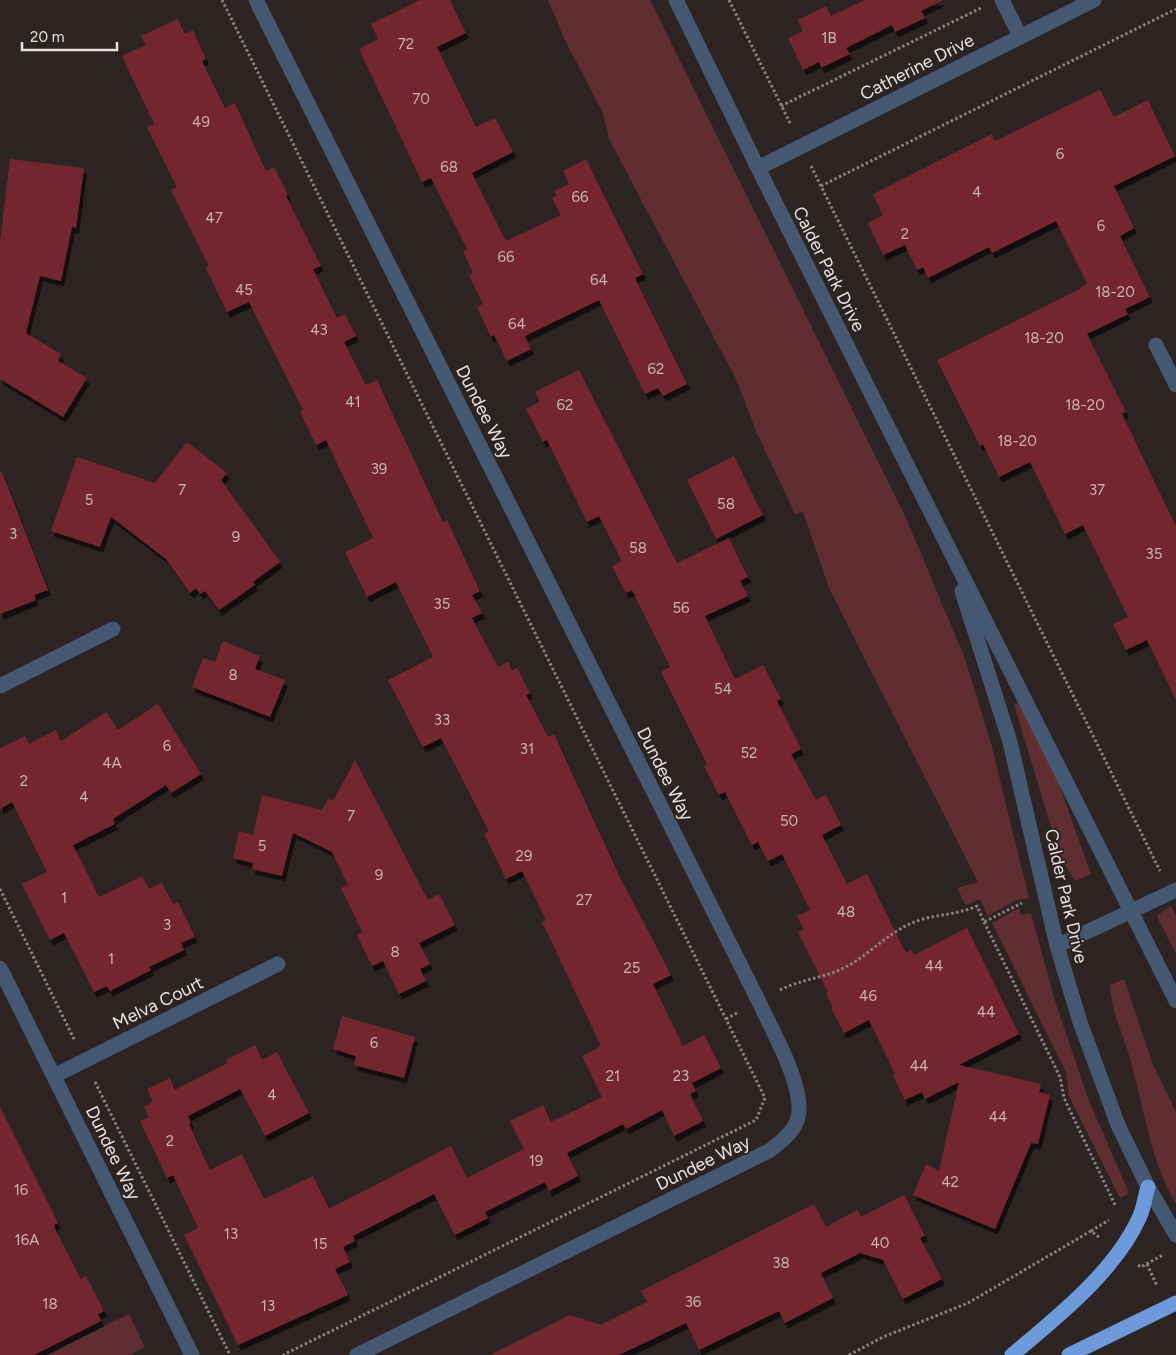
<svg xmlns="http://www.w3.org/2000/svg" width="1176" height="1355" viewBox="0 0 1176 1355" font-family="Figtree,sans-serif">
<defs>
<filter id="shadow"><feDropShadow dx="3" dy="5.5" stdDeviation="0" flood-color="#0009"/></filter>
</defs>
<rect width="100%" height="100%" fill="#2e2323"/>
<!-- green -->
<g fill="#602e30">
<path d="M548,0h102l256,518 58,138 27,87 38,155 -13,2 -28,16 -8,-17 -14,6 -9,-17 21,-6 -149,-294 -26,-76 -8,2 -39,-83 -20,-52 -127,-240 -6,-26 -38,-73z"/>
<path d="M1021,701l34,72 36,101 -16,7 -15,-25 -46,-151z"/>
<path d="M1171,906l5,10v38l-18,-35v-4z"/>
<path d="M1019,908l2,7 10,-2 24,88 34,100 38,87 1,6 -8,4 -51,-102 -3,-24 -74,-149z"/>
<path d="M1124,979l29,86 23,47v92c-26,-44 -32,-97 -46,-145 -7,-25 -19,-48 -20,-74z"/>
<path d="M129,1314l16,33 -15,8h-85z"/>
</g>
<!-- building -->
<g fill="#73272f" filter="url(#shadow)">
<path d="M420,0h30l16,33 -29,14 39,80 19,-9 18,34 -41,21 34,68 55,-26 -9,-17 5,-2 -3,-5 15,-7 -6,-13 23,-12 57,115 -8,4 52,106 -24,12 -5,-8 -13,6 -46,-94 -74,36 6,13 -24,12 -13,-26 -3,2 -14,-30 6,-3 -14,-29 4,-2 -10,-22 4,-2 -36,-71 -9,4 -63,-133 19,-10 -7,-15z"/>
<path d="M865,0h78l-22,11 4,7 -30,14 -3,-7 -46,23 4,6 -29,14 -2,-6 -16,8 -15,-32 15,-7 -5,-11 28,-14 5,10z"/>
<path d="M178,19l7,15 8,-4 13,29 -4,2 23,47 10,-5 31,68 8,-4 14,28 -2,1 35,70 -8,3 24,49 8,-4 11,22 -12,6 22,43 11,-5 66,142 4,-2 33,71 -8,4 10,18 -10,5 26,49 10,-5 4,9 5,-3 13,25 -4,2 22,42 6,-3 66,143 51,98 -18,9 30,62 21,-11 17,33 -29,15 4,8 -6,3 13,27 -29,15 -12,-26 -36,19 -3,-5 -56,29 11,23 -29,15 -4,-9 -60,30 3,6 -33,17 -21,-41 -81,42 2,5 -12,6 7,15 -15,7 13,26 -110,50 -54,-110 14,-7 -25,-53 -6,3 -27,-57 9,-4 -5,-10 9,-5 -6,-13 23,-11 5,12 53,-27 -2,-3 29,-15 7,15 15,-8 32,61 -44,23 -25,-47 -52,27 3,7 -2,1 21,46 32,-16 22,45 49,-23 16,33 122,-63 16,32 57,-29 -14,-28 33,-16 8,17 51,-25 -20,-41 19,-10 -59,-124 4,-2 -24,-49 -16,8 -22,-45 5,-3 -48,-93 -18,9 -35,-67 45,-23 -37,-75 -29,15 -22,-45 28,-14 -47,-98 -10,5 -16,-33 3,-2 -54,-108 -22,10 -21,-44 3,-2 -38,-76 6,-3 -30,-60 7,-3 -32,-68 24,-11 -5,-9z"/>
<path d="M1100,90l14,27 34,-17 27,56 -61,30 20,42 -14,8 30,61 -25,12 3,5 -41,20 39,78 -4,2 54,112v174l-29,-60 -21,10 -13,-26 15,-7 -45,-92 -18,9 -35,-72 -31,15 -16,-33 -3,2 -43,-86 145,-72 -1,-1 6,-4 -31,-62 -64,32 -3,-6 -61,31 -5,-11 -6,3 -12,-25 -22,10 -15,-32 15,-8 -10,-21 119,-60 3,7z"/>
<path d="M10,159l74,9 -8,60 -4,-1 -11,54 -21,-5 -14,57 35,21 -3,7 29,17 -24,39 -63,-38v-137z"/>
<path d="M579,370l98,193 52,-25 19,39 -8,4 8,15 -43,20 30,63 28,-14 18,34 -4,2 24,48 -10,5 25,46 10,-5 15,30 -19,10 25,49 20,-10 39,79 5,-3 3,5 53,-27 52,106 -60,31 82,19 -2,8 11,3 -12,49 -7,-1 -36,86 -82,-34 13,-31 13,7 20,-89 -34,17 -3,-7 -17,8 -12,-24 2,-2 -26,-54 -25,13 -13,-25 2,-1 -7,-14 2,-1 -30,-60 6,-2 -7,-14 13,-6 -28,-56 -14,7 -10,-19 -6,3 -27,-53 -6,3 -15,-29 3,-2 -46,-92 9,-5 -38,-77 -6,3 -14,-27 10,-5 -23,-45 -12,6 -40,-82 -4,2 -17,-33 14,-7 -5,-10z"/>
<path d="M187,442l40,31 -6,7 59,82 -27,20 2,3 -36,25 -14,-19 -5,3 -4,-6 -6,5 -24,-34 -55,-42 -11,30 -49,-16 26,-74 78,26z"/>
<path d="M734,456l29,59 -47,24 -29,-59z"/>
<path d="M0,472h2l46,118 -14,5 2,5 -36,14z"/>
<path d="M223,641l37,15 -5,13 30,11 -15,37 -78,-30 11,-29 12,4z"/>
<path d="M158,704l43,70 -30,19 -5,-8 -53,34 2,5 -42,21 26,52 43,-21 7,13 13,-6 11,21 5,-2 17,35 -14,6 3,7 -35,17 2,3 -41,21 -3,-5 -13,6 -30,-59 -14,7 -28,-56 25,-12 -35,-70 -12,7v-61l25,-12 4,8 27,-14 5,11 45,-29 12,18z"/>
<path d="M355,760l73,140 11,-6 16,31 -36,18 11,21 -10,5 6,12 -27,13 -16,-33 -11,5 -15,-31 5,-3 -21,-44 7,-3 -16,-33 -39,-19 -11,43 -30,-7 1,-6 -20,-5 6,-27 14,4 9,-40 60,15 6,-11 5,2z"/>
<path d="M342,1016l73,21 -11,41 -50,-13 2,-9 -23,-7z"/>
<path d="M0,1107l58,116 -4,2 2,6 25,48 5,-3 18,35 -6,3 3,7 -67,34h-34z"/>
<path d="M904,1195l21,41 -5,2 22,41 -39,20 -20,-39 -23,-7 -39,20 12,25 -48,25 -6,-12 -80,39 -13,-27 -67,32h-129l80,-40 31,10 46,-23 -6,-11 173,-87 12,23 31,-17 4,7z"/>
</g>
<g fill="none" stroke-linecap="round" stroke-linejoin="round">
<!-- path -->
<g stroke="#8b8282" stroke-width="3" stroke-dasharray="2.5 2.5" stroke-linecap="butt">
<path d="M222,0l543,1098 -9,22 -473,235"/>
<path d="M729,0l62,125"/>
<path d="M781,106l200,-98"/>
<path d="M811,166l349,705"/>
<path d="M821,186l355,-177"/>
<path d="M0,889l75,152"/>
<path d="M984,922l76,155 4,21 52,109"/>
<path d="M780,990c21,-11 45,-12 66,-23 24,-13 45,-37 71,-46 20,-7 40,-6 60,-15l7,16 38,-19"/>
<path d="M726,1019l11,-6"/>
<path d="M95,1082l135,273"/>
<path d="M1091,1231l18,-11"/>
<path d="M1147,1264l10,22"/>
<path d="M1138,1265l3,2 22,-12"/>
<path d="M849,1355l34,-18 85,-34 123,-72 9,7"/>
</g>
<!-- minor -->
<g stroke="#455871" stroke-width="15">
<path d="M256,0l503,1002c13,29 49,89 38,119 -5,13 -18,22 -28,30l-412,204"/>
<path d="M676,0l82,168 418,833"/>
<path d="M1002,0l18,36"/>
<path d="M758,168l336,-168"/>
<path d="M1156,345l20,40"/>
<path d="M962,591l48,151 47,204 23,76 38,103 30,62 28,48"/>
<path d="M0,686l113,-57"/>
<path d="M1057,946l119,-56"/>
<path d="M0,968l192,387"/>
<path d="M54,1076l224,-112"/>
</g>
<!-- highway -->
<g stroke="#6c9ada" stroke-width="15">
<path d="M1012,1355c45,-38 104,-84 128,-139 4,-9 5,-20 8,-29"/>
<path d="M1069,1355l107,-52"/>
</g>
</g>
<g text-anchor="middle" stroke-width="4" stroke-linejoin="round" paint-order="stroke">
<!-- number labels -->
<g font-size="15" fill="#ccb3b5">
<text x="829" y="43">1B</text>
<text x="406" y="49">72</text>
<text x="421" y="104">70</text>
<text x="201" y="127">49</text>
<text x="1060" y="159">6</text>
<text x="449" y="172">68</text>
<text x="977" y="197">4</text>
<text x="580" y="202">66</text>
<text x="214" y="223">47</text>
<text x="1101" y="231">6</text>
<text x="905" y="239">2</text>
<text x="506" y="262">66</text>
<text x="599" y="285">64</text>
<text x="244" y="295">45</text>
<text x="1115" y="297">18-20</text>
<text x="517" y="329">64</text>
<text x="319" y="335">43</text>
<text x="1044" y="343">18-20</text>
<text x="656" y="374">62</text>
<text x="353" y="407">41</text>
<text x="565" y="410">62</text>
<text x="1085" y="410">18-20</text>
<text x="1017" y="446">18-20</text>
<text x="379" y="474">39</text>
<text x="182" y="495">7</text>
<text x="1097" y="495">37</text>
<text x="89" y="505">5</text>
<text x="726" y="509">58</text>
<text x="13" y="539">3</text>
<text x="236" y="542">9</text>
<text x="638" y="553">58</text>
<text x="1154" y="559">35</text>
<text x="442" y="609">35</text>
<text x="681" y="613">56</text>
<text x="233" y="680">8</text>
<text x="723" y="694">54</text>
<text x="442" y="725">33</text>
<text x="167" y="751">6</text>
<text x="527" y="754">31</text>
<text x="749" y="758">52</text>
<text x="112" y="768">4A</text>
<text x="24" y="786">2</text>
<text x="84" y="802">4</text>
<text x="351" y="821">7</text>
<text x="789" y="826">50</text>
<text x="262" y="851">5</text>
<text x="524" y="861">29</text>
<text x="379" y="880">9</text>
<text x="64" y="903">1</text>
<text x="584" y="905">27</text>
<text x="846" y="917">48</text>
<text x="167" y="930">3</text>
<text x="395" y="957">8</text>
<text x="111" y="964">1</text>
<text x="934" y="971">44</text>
<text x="632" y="973">25</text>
<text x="868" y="1001">46</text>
<text x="986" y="1017">44</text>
<text x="374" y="1048">6</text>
<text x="919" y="1071">44</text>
<text x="613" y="1081">21</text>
<text x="681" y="1081">23</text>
<text x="272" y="1100">4</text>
<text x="998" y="1122">44</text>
<text x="170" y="1146">2</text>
<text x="536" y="1166">19</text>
<text x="950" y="1187">42</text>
<text x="21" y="1195">16</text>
<text x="231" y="1239">13</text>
<text x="27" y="1245">16A</text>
<text x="880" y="1248">40</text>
<text x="320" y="1249">15</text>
<text x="781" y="1268">38</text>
<text x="693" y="1307">36</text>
<text x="50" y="1309">18</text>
<text x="268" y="1311">13</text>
</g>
<!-- street labels -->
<g font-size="18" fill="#eae2e2" stroke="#2e2323">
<text transform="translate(917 67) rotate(-27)" y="6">Catherine Drive</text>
<text transform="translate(829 269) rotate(63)" y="6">Calder Park Drive</text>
<text transform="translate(484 412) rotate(63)" y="6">Dundee Way</text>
<text transform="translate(665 774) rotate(63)" y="6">Dundee Way</text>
<text transform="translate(1066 896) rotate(77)" y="6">Calder Park Drive</text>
<text transform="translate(158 1003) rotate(-26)" y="6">Melva Court</text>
<text transform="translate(113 1153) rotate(64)" y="6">Dundee Way</text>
<text transform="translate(703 1163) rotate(-26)" y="6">Dundee Way</text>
</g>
</g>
<!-- scale -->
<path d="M22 42v8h95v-8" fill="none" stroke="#eae2e2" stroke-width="2.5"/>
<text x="30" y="42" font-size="15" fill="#eae2e2" stroke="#2e2323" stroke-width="4" paint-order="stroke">20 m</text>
</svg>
